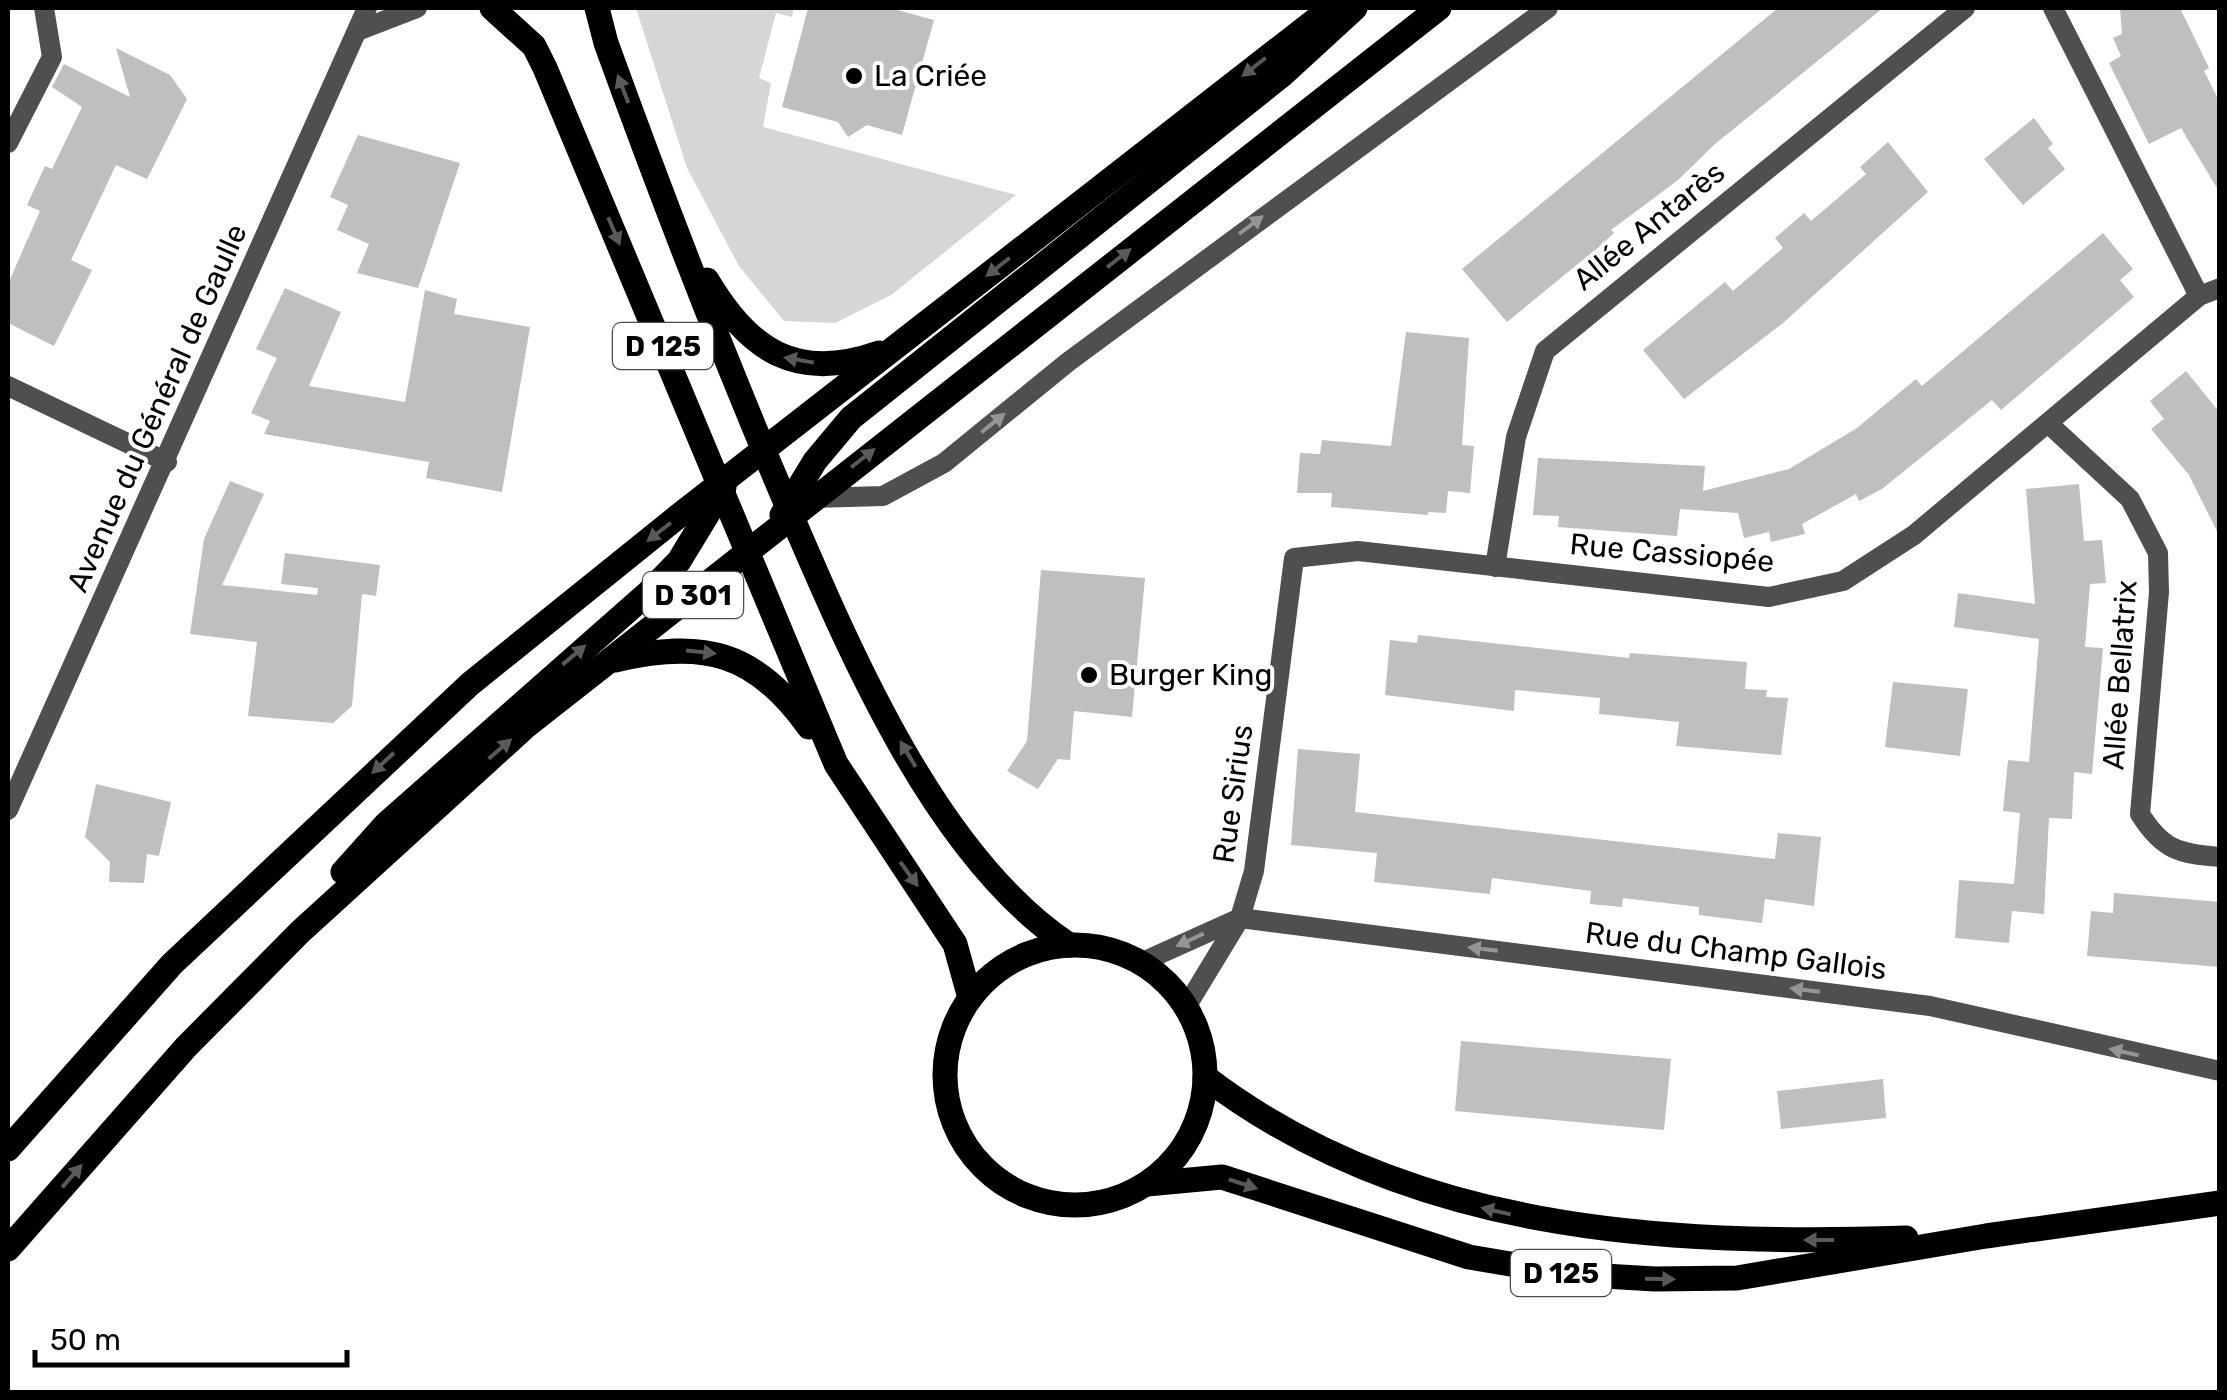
<svg xmlns="http://www.w3.org/2000/svg" width="2227" height="1400" viewBox="0 0 2227 1400" font-family="Rubik,sans-serif">
<rect width="100%" height="100%" fill="#fff"/>
<!-- green -->
<path fill="#d6d6d6" d="M636,8h158l-2,9 -16,-4 -17,65 12,5 -8,44 253,68 -125,100 -56,28 -51,-2 -45,-55 -52,-98z"/>
<!-- building -->
<g fill="#bfbfbf">
<path d="M808,8h82l44,12 -32,115 -35,-10 -19,12 -10,-15 -56,-15z"/>
<path d="M1778,8h105l-168,136 -37,36 -67,50 3,3 -14,13 -93,76 -45,-53z"/>
<path d="M2120,8h60l29,60 -5,3 16,32v90l-39,-65 -32,16 -40,-81 12,-7 -8,-18 9,-4z"/>
<path d="M116,48l54,27 17,24 -40,80 -31,-14 -45,95 21,10 -38,76 -46,-23v-39l32,-73 -13,-6 18,-39 7,3 30,-62 -30,-20 12,-23 66,33z"/>
<path d="M2034,118l19,26 -5,4 17,21 -42,36 -39,-46z"/>
<path d="M358,135l102,28 -42,125 -61,-15 12,-29 -32,-14 11,-25 -18,-8z"/>
<path d="M1888,142l40,50 -145,131 -99,76 -41,-49 82,-68 8,9 50,-43 -8,-10 29,-25 7,8 55,-47 -6,-7z"/>
<path d="M2103,233l30,36 -13,11 14,17 -133,113 -9,-10 -110,89 -23,12 -3,-7 -54,30 3,10 -34,8 -2,-10 -25,6 -6,-25 -58,-4 -3,27 -119,-9 1,-11 -26,-1 5,-57 167,8 -2,25 86,-22 68,-41 59,-49 6,7z"/>
<path d="M285,288l56,24 -32,74 96,16 20,-112 32,9 -3,15 76,13 -28,165 -76,-14 3,-16 -165,-28 6,-13 -19,-8 26,-55 -21,-9z"/>
<path d="M1406,332l63,6 -7,107 12,1 -4,47 -22,-2 -2,22 -18,-1v3l-97,-8 1,-14h-35l3,-40 20,1 2,-14 69,6z"/>
<path d="M2186,371l34,42v124l-31,-62 -38,-46 13,-10 -14,-18z"/>
<path d="M230,481l34,13 -42,91 95,10 1,-7 -37,-4 4,-31 95,12 -4,31 -14,-2 -10,112 -19,17 -85,-7 9,-74 -67,-8 14,-95z"/>
<path d="M2079,484l5,57 18,-1 4,43 -16,1 -5,63 18,1 -11,126 -18,-2 -2,47 -23,-1 -5,96 -32,-3 -3,32 -54,-5 4,-58 55,4 6,-71 -17,-2 5,-51 21,2 10,-123 -85,-12 4,-34 77,11 -9,-115z"/>
<path d="M1041,570l104,8 -13,139 -58,-6 -4,49 -12,-1 -20,30 -31,-18 20,-30z"/>
<path d="M1418,635l211,23 1,-5 117,9 -2,27 22,1 -1,7 22,1 -7,57 -105,-9 3,-24 -80,-8 1,-16 -85,-8 -1,21 -129,-16 5,-55 27,3z"/>
<path d="M1893,682l75,7 -8,67 -75,-9z"/>
<path d="M1298,749l62,5 -5,58 420,47 3,-26 43,4 -7,69 -49,-7 -3,24 -63,-8v-8l-76,-9 -1,9 -32,-3 1,-13 -99,-13 -2,16 -116,-12 3,-29 -86,-8z"/>
<path d="M96,784l75,18 -12,54 -12,-2 -3,29 -35,-1 1,-20 -25,-25z"/>
<path d="M2114,893l106,9v65l-133,-11 4,-45 22,2z"/>
<path d="M1461,1041l210,18 -7,71 -209,-19z"/>
<path d="M1883,1079l3,39 -105,11 -4,-38z"/>
</g>
<g fill="none" stroke-linecap="round" stroke-linejoin="round">
<!-- minor -->
<g stroke="#4f4f4f" stroke-width="20">
<path d="M2053,8l146,288"/>
<path d="M360,30l57,-22"/>
<path d="M8,143l44,-86 -8,-49"/>
<path d="M8,386l159,76"/>
<path d="M2050,425l80,74 28,54 1,39 -19,222c22,35 38,40 80,43"/>
<path d="M813,498l70,-2 61,-33 124,-101 480,-354"/>
<path d="M1495,567l21,-130 29,-86 420,-343"/>
<path d="M8,810l359,-802"/>
<path d="M1140,963l100,-45 690,88 290,65"/>
<path d="M1186,1007l54,-89 14,-47 40,-313 64,-7 411,46 74,-16 71,-46 285,-239 21,-8"/>
</g>
<!-- primary -->
<g stroke="#000" stroke-width="25">
<path d="M492,8l42,38 11,22 291,696 119,180 15,54"/>
<path d="M597,8l9,35c57,157 117,313 183,467 61,142 147,347 280,435"/>
<path d="M707,280c42,71 90,102 172,73"/>
<path d="M782,515l33,-54 36,-43 431,-343 73,-67"/>
<path d="M615,660c88,-21 141,-8 194,67"/>
<path d="M343,872l43,-48 263,-232 30,-31 45,-74"/>
<circle cx="1075" cy="1075" r="130"/>
<path d="M1205,1077c202,154 457,169 701,161"/>
<path d="M8,1149l164,-185 298,-280 211,-170 650,-506"/>
<path d="M1147,1184l75,-7 247,80 101,17 85,5 82,-1 249,-42 234,-33"/>
<path d="M8,1249l178,-202 114,-115 225,-205 914,-719"/>
</g>
</g>
<!-- one-way arrows -->
<defs><path id="oneway-solid" d="M-6-.8H1V-3.2L6.5 0L1 3.2V.8H-6Z" transform="scale(2.5)"/></defs>
<g fill="#595959">
<use href="#oneway-solid" transform="translate(1254 67) rotate(142)"/>
<use href="#oneway-solid" transform="translate(623 89) rotate(-111)"/>
<use href="#oneway-solid" transform="translate(614 231) rotate(67)"/>
<use href="#oneway-solid" transform="translate(1119 258) rotate(-38)"/>
<use href="#oneway-solid" transform="translate(998 267) rotate(142)"/>
<use href="#oneway-solid" transform="translate(799 360) rotate(-170)"/>
<use href="#oneway-solid" transform="translate(863 458) rotate(-38)"/>
<use href="#oneway-solid" transform="translate(659 532) rotate(142)"/>
<use href="#oneway-solid" transform="translate(701 652) rotate(6)"/>
<use href="#oneway-solid" transform="translate(574 655) rotate(-40)"/>
<use href="#oneway-solid" transform="translate(500 749) rotate(-41)"/>
<use href="#oneway-solid" transform="translate(908 754) rotate(-121)"/>
<use href="#oneway-solid" transform="translate(383 763) rotate(137)"/>
<use href="#oneway-solid" transform="translate(909 874) rotate(54)"/>
<use href="#oneway-solid" transform="translate(72 1176) rotate(-49)"/>
<use href="#oneway-solid" transform="translate(1243 1184) rotate(18)"/>
<use href="#oneway-solid" transform="translate(1496 1211) rotate(-167)"/>
<use href="#oneway-solid" transform="translate(1819 1240) rotate(180)"/>
<use href="#oneway-solid" transform="translate(1660 1279) rotate(1)"/>
</g>
<g fill="#959595">
<use href="#oneway-solid" transform="translate(1251 225) rotate(-37)"/>
<use href="#oneway-solid" transform="translate(993 423) rotate(-39)"/>
<use href="#oneway-solid" transform="translate(1190 940) rotate(155)"/>
<use href="#oneway-solid" transform="translate(1483 949) rotate(-173)"/>
<use href="#oneway-solid" transform="translate(1805 990) rotate(-173)"/>
<use href="#oneway-solid" transform="translate(2124 1052) rotate(-167)"/>
</g>
<!-- markers -->
<g fill="#000" stroke="#fff" stroke-width="4">
<circle cx="854" cy="76" r="10"/>
<circle cx="1089" cy="675" r="10"/>
</g>
<g text-anchor="middle" stroke-width="8" stroke-linejoin="round" paint-order="stroke">
<!-- shield labels -->
<g fill="#fff" stroke="#4c4c4c" stroke-width="2.5">
<rect x="613" y="323" width="100" height="46" rx="8"/>
<rect x="643" y="572" width="100" height="46" rx="8"/>
<rect x="1511" y="1250" width="100" height="46" rx="8"/>
</g>
<g font-size="28" font-weight="bold" fill="#000">
<text x="663" y="356">D 125</text>
<text x="693" y="605">D 301</text>
<text x="1561" y="1283">D 125</text>
</g>
<!-- poi labels -->
<g font-size="30" fill="#000" stroke="#fff" text-anchor="start">
<text x="874" y="86">La Criée</text>
<text x="1109" y="685">Burger King</text>
</g>
<!-- street labels -->
<g font-size="30" fill="#000" stroke="#fff">
<text transform="translate(1649 226) rotate(-39)" y="10">Allée Antarès</text>
<text transform="translate(157 408) rotate(-66)" y="10">Avenue du Général de Gaulle</text>
<text transform="translate(1672 553) rotate(5)" y="10">Rue Cassiopée</text>
<text transform="translate(2120 675) rotate(-86)" y="10">Allée Bellatrix</text>
<text transform="translate(1233 794) rotate(-82)" y="10">Rue Sirius</text>
<text transform="translate(1736 951) rotate(7)" y="10">Rue du Champ Gallois</text>
</g>
</g>
<!-- border -->
<rect width="2227" height="1400" fill="none" stroke="#000000" stroke-width="20"/>
<!-- scale -->
<path d="M35 1350v15h312v-15" fill="none" stroke="#000000" stroke-width="5"/>
<text x="50" y="1350" font-size="30" fill="#000000" stroke="#ffffff" stroke-width="8" paint-order="stroke">50 m</text>
</svg>
